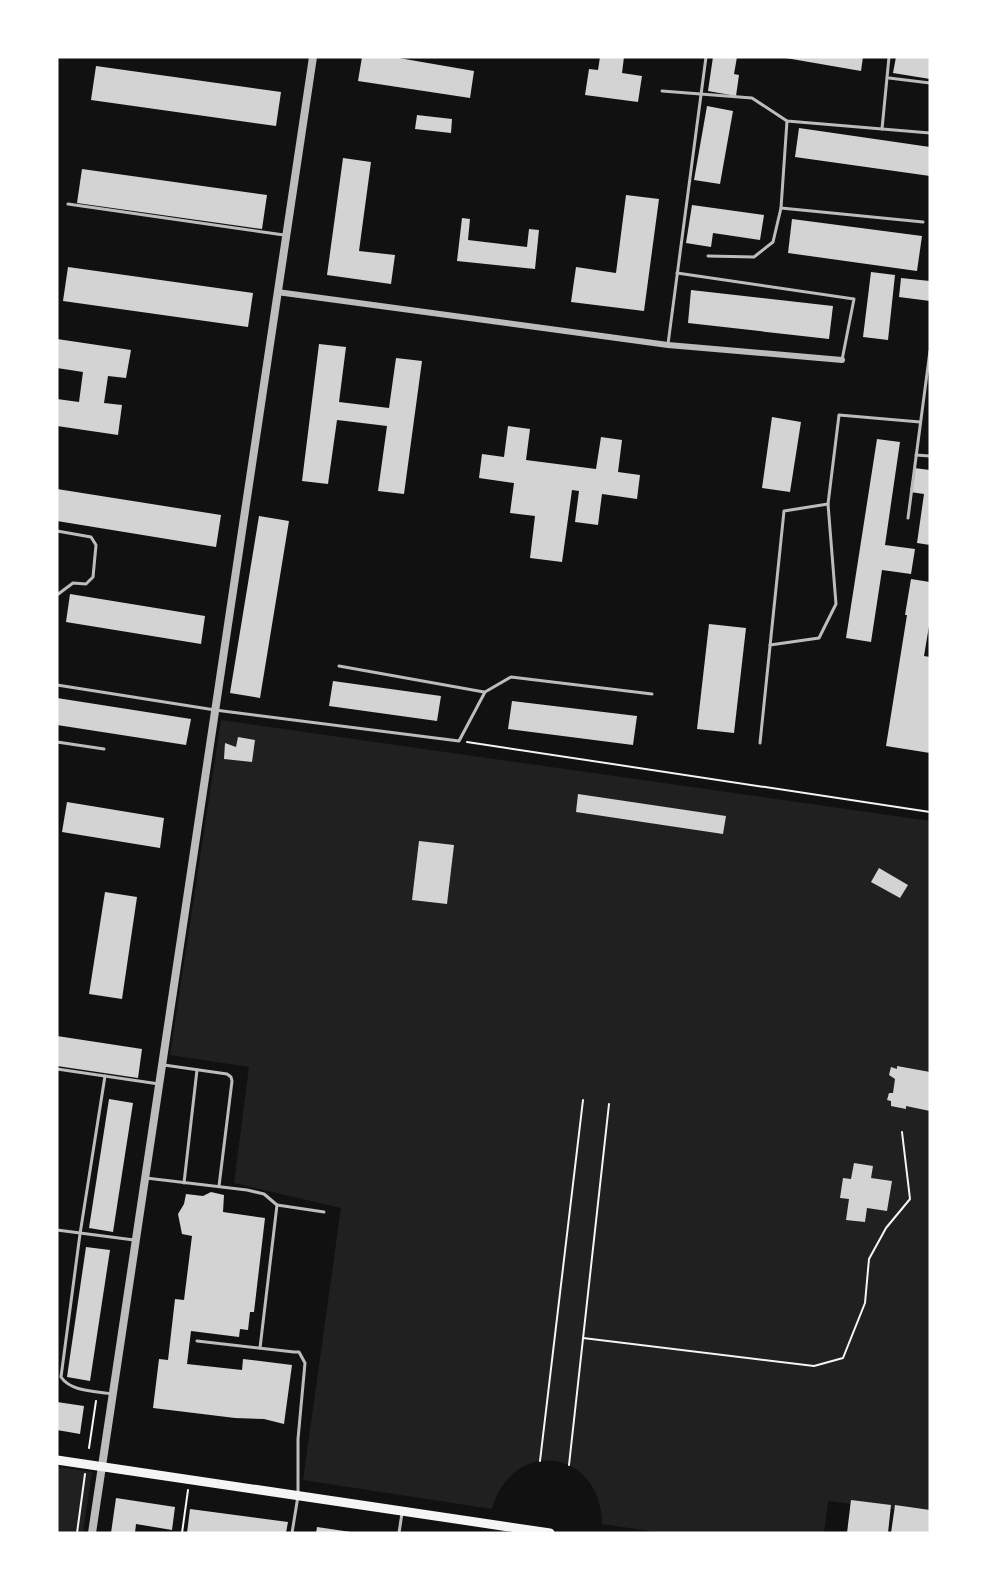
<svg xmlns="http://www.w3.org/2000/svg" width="987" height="1590" viewBox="0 0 987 1590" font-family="Commissioner,sans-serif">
<rect width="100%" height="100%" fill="#111"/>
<!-- green -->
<g fill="#202020">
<path d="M221,720l709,101v693l-102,-13 -4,32h-161l-61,-9c0,-75 -90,-88 -110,-15l-189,-29 38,-272 -107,-25 15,-116 -79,-12z"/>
<path d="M57,1467l35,5 -9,61h-26z"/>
</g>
<!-- building -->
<g fill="#d3d3d3">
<path d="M362,57h31l81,14 -4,27 -112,-17z"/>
<path d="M600,57h24l-2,16 20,3 -4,26 -53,-7 4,-26 9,1z"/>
<path d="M713,57h24l-3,17 5,1 -3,21 -28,-5z"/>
<path d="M780,57h83l-2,14z"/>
<path d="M896,57h34v22l-37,-6z"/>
<path d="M96,66l185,26 -5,34 -185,-26z"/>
<path d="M707,106l26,5 -13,73 -26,-4z"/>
<path d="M417,115l35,4 -1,14 -36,-4z"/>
<path d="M799,128l131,19v29l-135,-19z"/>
<path d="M343,158l28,4 -12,89 36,4 -4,29 -64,-9z"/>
<path d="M82,169l185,26 -5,34 -185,-26z"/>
<path d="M626,195l33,4 -15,112 -73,-9 5,-35 40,6z"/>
<path d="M692,205l72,10 -4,25 -47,-7 -2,14 -25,-4z"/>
<path d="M462,218l8,1 -2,21 59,7 2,-18 10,1 -4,39 -78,-8z"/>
<path d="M792,219l130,17 -5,35 -129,-18z"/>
<path d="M68,267l185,26 -5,34 -185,-26z"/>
<path d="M871,272l24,3 -7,65 -25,-3z"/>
<path d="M901,278l29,3v20l-31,-4z"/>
<path d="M691,290l142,16 -4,33 -141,-16z"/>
<path d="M57,339l74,11 -5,28 -18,-2 -4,27 18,2 -4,30 -61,-9v-27l22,3 4,-30 -26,-4z"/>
<path d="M319,344l27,3 -7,55 50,6 7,-50 26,3 -18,133 -26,-3 9,-65 -50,-6 -9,64 -26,-3z"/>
<path d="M772,417l29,5 -11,70 -28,-4z"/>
<path d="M508,426l22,3 -4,31 70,9 5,-32 21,3 -4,32 22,3 -3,24 -35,-5 -4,31 -23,-3 4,-31 -7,-1 -10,72 -32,-4 5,-42 -25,-3 4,-30 -35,-5 3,-24 22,3z"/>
<path d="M877,439l23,3 -15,103 30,4 -4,25 -29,-4 -11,72 -25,-4z"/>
<path d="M914,468l16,2v75l-13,-2 7,-49 -14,-2z"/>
<path d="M57,489l164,26 -5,32 -159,-26z"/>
<path d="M259,516l30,5 -29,177 -30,-5z"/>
<path d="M911,579l19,3v38l-6,36 6,1v96l-44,-7 21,-131h-2z"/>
<path d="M70,594l135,22 -4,28 -135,-22z"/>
<path d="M709,624l37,4 -12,105 -37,-4z"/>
<path d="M333,681l108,15 -4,25 -108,-15z"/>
<path d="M57,698l134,21 -5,26 -129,-20z"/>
<path d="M512,701l125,15 -4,29 -125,-16z"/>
<path d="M238,737l17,3 -3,22 -28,-3 1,-16 11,4z"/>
<path d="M578,794l148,22 -3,18 -147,-22z"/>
<path d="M67,802l97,16 -4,30 -98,-16z"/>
<path d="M419,841l35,4 -7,59 -35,-4z"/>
<path d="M879,868l29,17 -8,13 -29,-16z"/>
<path d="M105,892l32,5 -15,102 -33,-5z"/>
<path d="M57,1036l85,13 -4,29 -81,-12z"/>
<path d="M897,1066l33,6v39l-24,-5v3l-15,-3v-5l-4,-1 2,-7h4l2,-14 -6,-4 2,-8 6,2z"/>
<path d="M109,1099l24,4 -20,129 -24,-4z"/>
<path d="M854,1163l19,3 -2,12 21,3 -5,30 -20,-3 -2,14 -19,-2 3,-21 -9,-1 3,-20 8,1z"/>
<path d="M211,1192l13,3 -1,17 42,6 -11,94h-4l-2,18 -8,-1 -1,8 -48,-6 -4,33 55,6 1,-11 49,6 -8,59 -20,-5 -29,-1 -82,-10 6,-49 9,1 7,-61 9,1 8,-64 -10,-2 -4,-20 6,-10 2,-10 17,2z"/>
<path d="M86,1247l24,3 -20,131 -23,-4z"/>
<path d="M57,1402l27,4 -4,28 -23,-4z"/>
<path d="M116,1498l59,9 -3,23 -36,-6 -1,9h-24z"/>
<path d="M851,1500l40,5 -3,28h-41z"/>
<path d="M895,1505l35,5v23h-39z"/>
<path d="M190,1509l98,13 -2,11h-99z"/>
<path d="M317,1527l34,5v1h-35z"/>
</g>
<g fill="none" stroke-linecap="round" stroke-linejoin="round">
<!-- path -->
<g stroke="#f5f5f5" stroke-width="2">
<path d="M467,742l463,70"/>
<path d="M583,1338l231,28 29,-8 22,-55 4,-44 17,-31 24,-29 -8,-67"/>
<path d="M89,1448l7,-47"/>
<path d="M540,1461l43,-361"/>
<path d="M569,1465l40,-361"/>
<path d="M77,1533l8,-59"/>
<path d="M182,1533l6,-43"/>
</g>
<!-- service -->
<g stroke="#bcbcbc" stroke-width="3">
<path d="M889,78l41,5"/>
<path d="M662,91l90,7 35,23 143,12"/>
<path d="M882,129l7,-72"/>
<path d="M68,204l216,31"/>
<path d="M781,208l142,14"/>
<path d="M708,256l46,1 19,-15 8,-34 6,-87"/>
<path d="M677,273l177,26 -12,61"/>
<path d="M668,344l38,-287"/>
<path d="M916,455l14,1"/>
<path d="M908,518l22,-167"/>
<path d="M57,531l34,6 5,8 -3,32 -7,7 -13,-1 -16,12"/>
<path d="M770,645l49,-7 17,-34 -8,-100 11,-89 81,7"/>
<path d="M339,666l145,26"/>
<path d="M57,685l158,25 244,31 26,-49 26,-15 141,17"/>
<path d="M57,742l47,7"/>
<path d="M760,743l24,-232 44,-7"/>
<path d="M164,1065l63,9 4,3 1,4 -13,105"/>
<path d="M57,1069l102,15"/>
<path d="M105,1076l-25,158 -19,143c10,15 35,14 52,17"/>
<path d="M146,1178l101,12 17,4 13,11 -17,143"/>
<path d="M184,1183l13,-113"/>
<path d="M277,1205l47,7"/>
<path d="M57,1230l77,10"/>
<path d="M197,1341l97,11h5l6,11 -7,76v57l-6,37"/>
<path d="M399,1533l3,-20"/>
</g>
<!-- minor -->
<path stroke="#bcbcbc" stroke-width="6" d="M277,292l391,53 174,15"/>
<!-- tertiary -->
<path stroke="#bcbcbc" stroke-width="8" d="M92,1533l221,-1476"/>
<!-- secondary -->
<path stroke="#f5f5f5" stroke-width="9" d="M57,1460l493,73"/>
</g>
<!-- border -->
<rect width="987" height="1590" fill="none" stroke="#ffffff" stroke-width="117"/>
</svg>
